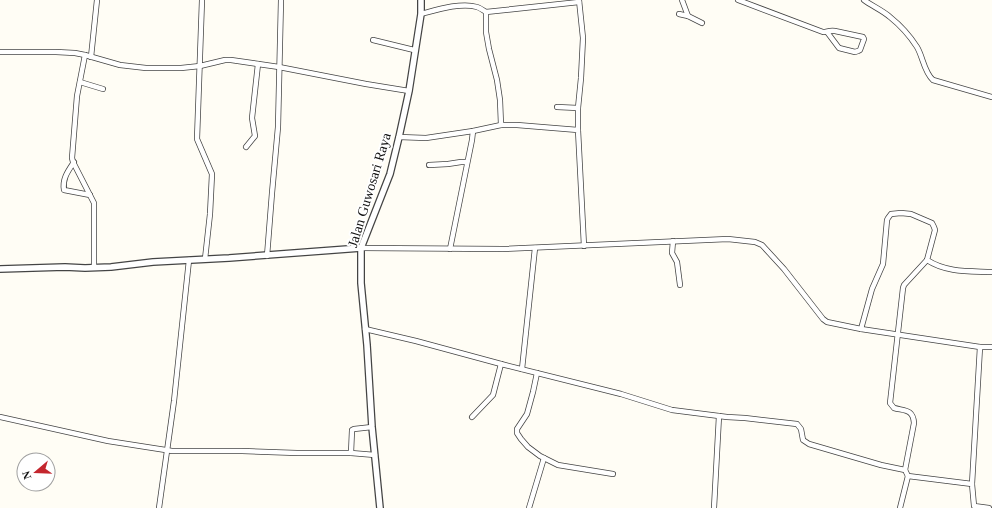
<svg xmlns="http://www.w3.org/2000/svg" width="992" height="508" viewBox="0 0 992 508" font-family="'Times New Roman',serif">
<rect width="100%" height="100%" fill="#fffdf5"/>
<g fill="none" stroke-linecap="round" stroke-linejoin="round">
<defs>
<g id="minor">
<path d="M202,0l-5,139 15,35 -2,40 -5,45"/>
<path d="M682,0l6,16"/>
<path d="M738,0l85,32c4,0 7,-2 12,-1l28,6 1,2 -4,11 -2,1 -3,1 -16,-4 -12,-16"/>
<path d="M864,0c8,6 18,10 26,17 10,8 20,19 27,30 6,10 7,25 16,33l59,17"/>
<path d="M486,12v20l3,17 8,31 3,20 1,25"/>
<path d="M421,14c15,-4 40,-12 56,-7 3,1 6,3 9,5l93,-10"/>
<path d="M679,14l9,2 14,7"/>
<path d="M373,40l41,10"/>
<path d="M0,52h56l19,1 10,2 35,10 26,3h35l19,-2 25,-6h6l48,7 87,17 43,7"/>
<path d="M85,55l-8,41 -5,62 1,4 21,41v64"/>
<path d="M91,57l6,-57"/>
<path d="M80,82l23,7"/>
<path d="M557,107l21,1"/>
<path d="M578,130v-22l3,-30 2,-40 -4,-38"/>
<path d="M399,137l27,1 47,-7 28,-6h16l61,5 6,116"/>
<path d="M246,147l9,-11 -3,-18 6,-54"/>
<path d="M74,162c-6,9 -12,17 -10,28l26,5"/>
<path d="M429,165l19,-1 13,-2h6"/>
<path d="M673,241l-1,12 5,9 3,23"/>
<path d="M361,248l142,1 225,-10 27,3 7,3 22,24 39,50 4,3 34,7 119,18h12"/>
<path d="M450,249l22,-109 1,-9"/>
<path d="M267,256l5,-63 6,-66 3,-127"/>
<path d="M365,329l51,12 85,23 120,30 51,16 55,7 18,1 52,6 4,5 2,11 6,4 72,21 24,5 3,6 64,8 2,22 15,2"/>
<path d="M861,329l11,-40 11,-25 4,-44 1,-2 3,-4 10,-1 10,1 21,9 2,4 1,3 -8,30c20,13 43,11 65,12"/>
<path d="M522,369l13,-121"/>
<path d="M537,373l-4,19 -6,22 -10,15v4l4,6 7,8 12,9 18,9 55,9"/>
<path d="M0,417l108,24 64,10h70l55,2h54l24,2"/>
<path d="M472,417l21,-22 8,-31"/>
<path d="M351,453l1,-23 2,-1 18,-2"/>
<path d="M905,470l9,-47c-1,-14 -9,-12 -20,-15l-4,-5 13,-115 1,-3 23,-25"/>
<path d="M972,484l8,-137"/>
<path d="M159,508l15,-107 15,-141"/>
<path d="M529,508l15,-50"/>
<path d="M714,508l5,-92"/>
<path d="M900,508l8,-32"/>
</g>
<g id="tertiary">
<path d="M0,269l65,-2 20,1 26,-1 42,-5 76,-4 132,-10"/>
<path d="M380,508l-8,-81 -5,-82 -6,-62v-35l29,-74 9,-37 10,-46 12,-77v-14"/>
</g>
</defs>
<!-- minor casing -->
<use href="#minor" stroke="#444" stroke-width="6"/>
<!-- tertiary casing -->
<use href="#tertiary" stroke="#444" stroke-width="8"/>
<!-- minor -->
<use href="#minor" stroke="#fff" stroke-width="4.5"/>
<!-- tertiary -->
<use href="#tertiary" stroke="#fff" stroke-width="5.5"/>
</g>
<g text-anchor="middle" stroke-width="4" stroke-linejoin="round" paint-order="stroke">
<!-- street labels -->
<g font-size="14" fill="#111" stroke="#fff">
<text transform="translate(369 190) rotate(-73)" y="5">Jalan Guwosari Raya</text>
</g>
</g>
<!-- north arrow -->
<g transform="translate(36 472) rotate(251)"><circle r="19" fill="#ffffff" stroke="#a0a0a0"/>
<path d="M0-3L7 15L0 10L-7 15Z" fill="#c4262e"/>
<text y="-6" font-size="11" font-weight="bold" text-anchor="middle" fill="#111111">N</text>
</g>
</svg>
